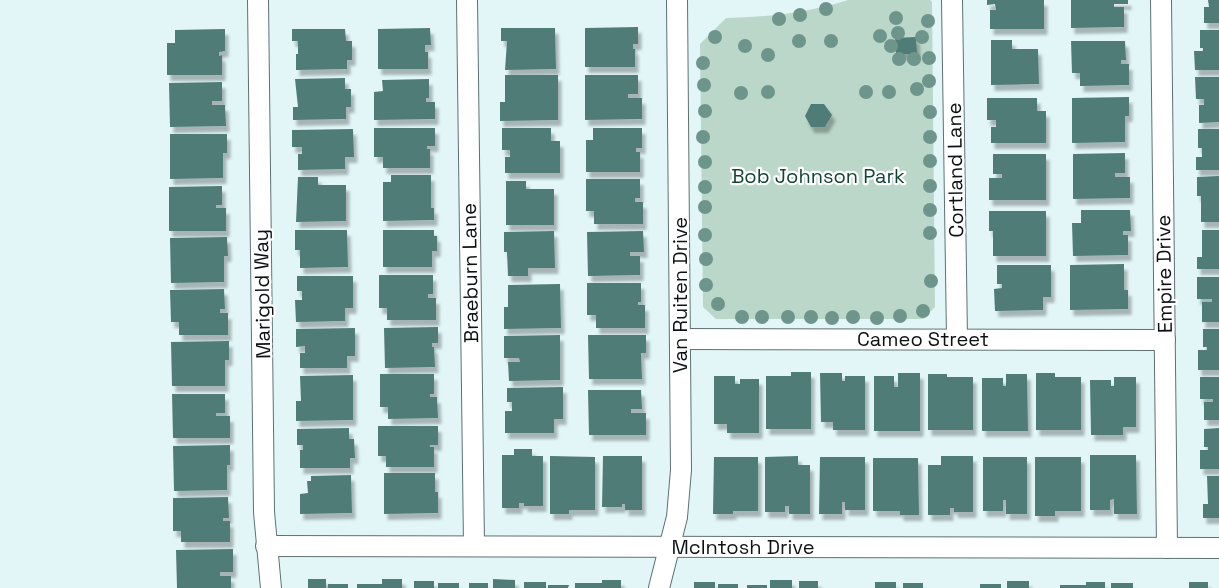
<svg xmlns="http://www.w3.org/2000/svg" width="1219" height="588" viewBox="0 0 1219 588" font-family="'Space Grotesk',sans-serif">
<defs>
<filter id="shadow"><feDropShadow dx="3.5" dy="6" stdDeviation="1.5" flood-color="#0004"/></filter>
</defs>
<rect width="100%" height="100%" fill="#e2f6f8"/>
<!-- green -->
<path fill="#bad7c9" d="M848,0h82l2,2 3,305 -12,12h-207l-13,-12 -3,-263 26,-26c41,-1 82,-5 122,-18z"/>
<!-- building -->
<g fill="#4f7c76" filter="url(#shadow)">
<path d="M987,0h57v29h-54v-19h6l-1,-6 -8,1z"/>
<path d="M1071,0h57v4h-14v3h10v20l-53,1z"/>
<path d="M1208,0h11v23h-15v-16h5z"/>
<path d="M638,27v17h-5v5h2v18h-50v-39z"/>
<path d="M430,28l1,17h-6v7h3v17h-50v-40z"/>
<path d="M501,28h54l1,41 -51,1 2,-29h-6z"/>
<path d="M225,29v22l-6,1v4l3,-1v20h-55v-32h8v-13z"/>
<path d="M292,29h53l1,12h6v19h-5v9l-51,1v-16h2v-13h-6z"/>
<path d="M1200,30h19v40h-24l-1,-19h9v-3h-3z"/>
<path d="M916,37l1,17h-21l-1,-16z"/>
<path d="M991,40h21v9h26l1,35 -48,1z"/>
<path d="M1071,41h54l1,19h-5v4h8v21l-49,1v-13h-8z"/>
<path d="M505,75h53v45l-58,1v-19h5z"/>
<path d="M585,75h53v19h-10v4h14v21l-57,1z"/>
<path d="M1195,77h24v45l-20,1v-18h5v-6h-8z"/>
<path d="M345,78v11h6v18h-5v12l-53,1v-13h5l-3,-28z"/>
<path d="M429,79v19h-3v4h9v17l-61,1v-28l9,-1 -1,-11z"/>
<path d="M222,82v19h-10v4h13l1,21 -56,1 -1,-44z"/>
<path d="M1129,97v19h-4v26l-53,1v-45z"/>
<path d="M987,98h50v13h9v32h-55v-16h5v-7h-9z"/>
<path d="M811,104h13l8,11 -7,12h-14l-6,-11z"/>
<path d="M374,128h61v18h-8v3h3v19h-47v-11h-9z"/>
<path d="M502,128h49v13h9v32h-55v-16h5v-7h-8z"/>
<path d="M593,128h49v20h-6v4h4v20h-54v-32h7z"/>
<path d="M353,129l1,28h-9v12l-47,1v-16h4v-7h-10v-17z"/>
<path d="M1198,129h21v41h-23v-13h6v-9h-4z"/>
<path d="M170,134h57v19h-4v25l-53,1z"/>
<path d="M1125,153v20h-10v4h15v21l-57,1v-45z"/>
<path d="M993,154h53v46h-57v-22h13v-4h-9z"/>
<path d="M391,175h40v33h3v12l-51,1v-39h8z"/>
<path d="M1219,176v46h-18v-26h-4v-19z"/>
<path d="M298,177h20v8h28v36l-50,1z"/>
<path d="M586,179h54v19h-5v4h8v22h-49v-13h-8z"/>
<path d="M506,181h20v8h28v36h-48z"/>
<path d="M222,186v19h-6v3h10v23h-57v-44z"/>
<path d="M1081,210h49l1,21h-8v4h5v20l-55,1 -1,-33h9z"/>
<path d="M989,211h57v45h-53v-25h-4z"/>
<path d="M295,230h52l1,37 -48,1v-18h-5z"/>
<path d="M383,230h51v6h3v15h-5v16h-49z"/>
<path d="M1202,230h17v39h-22v-12h5z"/>
<path d="M554,231l1,37h-27v8h-20l-1,-24h-3v-20z"/>
<path d="M643,231l1,21h-14v4h10v19l-52,1 -1,-44z"/>
<path d="M227,237l1,19h-4v26l-53,1 -1,-45z"/>
<path d="M1124,264v26h4v19l-58,1v-45z"/>
<path d="M997,265h54v32h-8v13l-48,1 -1,-22 8,-1v-4h-5z"/>
<path d="M379,275h54v19h-5v4h8v22h-49v-12h-8z"/>
<path d="M297,276h56v32h-8v13l-49,1 -1,-22h7v-9h-5z"/>
<path d="M1197,277h22v45h-17v-20h10v-3h-15z"/>
<path d="M587,283h54v19h-3v3h7v23h-49v-13h-9z"/>
<path d="M560,284l1,44 -57,1v-22h4v-22z"/>
<path d="M224,289l1,20h-5v4h8v22h-49v-13h-8l-1,-32z"/>
<path d="M438,327v16h-6v4h2l1,20 -50,1 -1,-40z"/>
<path d="M355,328v28h-8v12h-47v-15h5v-7l-9,1v-18z"/>
<path d="M1203,329h16v41h-21v-20h9v-3h-4z"/>
<path d="M560,335v45l-51,1 -1,-19h12l-1,-4h-15v-22z"/>
<path d="M588,335h58v18h-5l1,26h-53z"/>
<path d="M229,341v19h-4v26h-53l-1,-44z"/>
<path d="M791,372h20v57h-45v-53h25z"/>
<path d="M820,373h22v8h3v-5h20v54h-32v-8h-12z"/>
<path d="M898,373h22v58h-46v-55h20v11h4z"/>
<path d="M1036,373h19v4h26v53h-45z"/>
<path d="M380,374h54v20h-4v3h7l1,21 -50,1v-12h-8z"/>
<path d="M928,374h19v3h26v53h-45z"/>
<path d="M1006,374h21l1,57h-46v-53h21v8h3z"/>
<path d="M353,375v45l-57,1v-20h5l-1,-25z"/>
<path d="M714,376h21v8h5v-5h19v54h-32v-9h-13z"/>
<path d="M1114,377h22v50h-13v8h-32l-1,-55h21v6h3z"/>
<path d="M1200,377h19v43h-15v-18h9v-3h-13z"/>
<path d="M563,387v32h-9v14h-49v-22h7v-9h-5v-14z"/>
<path d="M588,390h53l1,19h-11v4h15v22h-57z"/>
<path d="M172,394h53v19h-9v3h14v22h-57z"/>
<path d="M378,426h60v19h-8v2h4v20h-48v-11h-8z"/>
<path d="M349,428v11h5l1,19h-5v10h-50v-18h3v-5h-6v-16z"/>
<path d="M1219,428v41h-19v-19h8v-3h-4v-18z"/>
<path d="M230,445v20h-3v25l-53,1 -1,-45z"/>
<path d="M514,449h18v7h11v50h-19v-3h-5v5h-17v-53h12z"/>
<path d="M1090,455h46l1,59h-23v-15l-4,1v10h-20z"/>
<path d="M550,456l45,1v53h-26v4h-19z"/>
<path d="M603,456h39v54h-17v-6h-3v3h-20z"/>
<path d="M798,456v9h12v49h-21v-8h-4v6h-20v-55z"/>
<path d="M941,456h32v56h-19v-4h-4v7h-22v-50h13z"/>
<path d="M714,457h44v54h-25v3h-20z"/>
<path d="M820,457h45v53h-20v-8h-3v12h-23z"/>
<path d="M983,457h44v57h-21v-14h-3v11h-20z"/>
<path d="M1035,457h46v54h-26v5h-20z"/>
<path d="M873,458h45l1,57h-19v-4h-27z"/>
<path d="M384,473h51v19h3v21l-54,1z"/>
<path d="M351,475l1,38 -52,1v-20l8,-1 -1,-12h4v-5z"/>
<path d="M1207,476h12v42h-16v-14h5z"/>
<path d="M228,497l1,21h-6v3h7v21h-49v-11h-8v-33z"/>
<path d="M233,549v23h-13v4h11v12h-54l-1,-38z"/>
<rect x="308" y="579" width="18" height="9"/>
<path d="M382,579h20v9h-45v-4h25z"/>
<path d="M493,579l22,1v8h-22z"/>
<path d="M602,580h19v8h-46v-5h27z"/>
<rect x="770" y="580" width="22" height="8"/>
<rect x="414" y="581" width="20" height="7"/>
<rect x="799" y="581" width="19" height="7"/>
<rect x="1007" y="581" width="22" height="7"/>
<rect x="524" y="582" width="22" height="6"/>
<rect x="694" y="582" width="21" height="6"/>
<rect x="875" y="582" width="21" height="6"/>
<path d="M1086,582h19v6h-45v-3h26z"/>
<rect x="1189" y="582" width="19" height="6"/>
<rect x="438" y="583" width="21" height="5"/>
<rect x="469" y="583" width="19" height="5"/>
<rect x="903" y="583" width="20" height="5"/>
<rect x="1111" y="583" width="22" height="5"/>
<rect x="328" y="584" width="20" height="4"/>
<rect x="718" y="584" width="20" height="4"/>
<rect x="980" y="584" width="21" height="4"/>
<path d="M548,585h21l-1,3h-20z"/>
<rect x="747" y="585" width="20" height="3"/>
</g>
<g fill="none" stroke-linecap="round" stroke-linejoin="round">
<defs>
<g id="minor">
<path d="M258,0l6,512 7,76"/>
<path d="M467,0l7,546"/>
<path d="M952,0l5,339"/>
<path d="M1161,0l6,548"/>
<path d="M681,339l484,1"/>
<path d="M266,546l953,2"/>
<path d="M659,588l18,-71 4,-47 -4,-470"/>
</g>
</defs>
<!-- minor casing -->
<use href="#minor" stroke="#5f7072" stroke-width="22"/>
<!-- minor -->
<use href="#minor" stroke="#fff" stroke-width="20"/>
</g>
<!-- trees -->
<g fill="#6e958b">
<circle cx="826" cy="9" r="7"/>
<circle cx="800" cy="15" r="7"/>
<circle cx="896" cy="18" r="7"/>
<circle cx="779" cy="19" r="7"/>
<circle cx="928" cy="21" r="7"/>
<circle cx="898" cy="33" r="7"/>
<circle cx="880" cy="36" r="7"/>
<circle cx="715" cy="37" r="7"/>
<circle cx="922" cy="37" r="7"/>
<circle cx="799" cy="41" r="7"/>
<circle cx="831" cy="41" r="7"/>
<circle cx="745" cy="46" r="7"/>
<circle cx="891" cy="46" r="7"/>
<circle cx="768" cy="55" r="7"/>
<circle cx="929" cy="58" r="7"/>
<circle cx="899" cy="59" r="7"/>
<circle cx="914" cy="59" r="7"/>
<circle cx="703" cy="63" r="7"/>
<circle cx="929" cy="81" r="7"/>
<circle cx="704" cy="85" r="7"/>
<circle cx="917" cy="89" r="7"/>
<circle cx="768" cy="92" r="7"/>
<circle cx="866" cy="92" r="7"/>
<circle cx="889" cy="92" r="7"/>
<circle cx="741" cy="93" r="7"/>
<circle cx="705" cy="111" r="7"/>
<circle cx="930" cy="112" r="7"/>
<circle cx="703" cy="137" r="7"/>
<circle cx="930" cy="137" r="7"/>
<circle cx="930" cy="161" r="7"/>
<circle cx="705" cy="162" r="7"/>
<circle cx="930" cy="186" r="7"/>
<circle cx="705" cy="187" r="7"/>
<circle cx="705" cy="207" r="7"/>
<circle cx="930" cy="210" r="7"/>
<circle cx="930" cy="233" r="7"/>
<circle cx="705" cy="235" r="7"/>
<circle cx="706" cy="259" r="7"/>
<circle cx="931" cy="281" r="7"/>
<circle cx="706" cy="285" r="7"/>
<circle cx="718" cy="304" r="7"/>
<circle cx="923" cy="311" r="7"/>
<circle cx="900" cy="316" r="7"/>
<circle cx="742" cy="317" r="7"/>
<circle cx="762" cy="317" r="7"/>
<circle cx="788" cy="317" r="7"/>
<circle cx="811" cy="317" r="7"/>
<circle cx="853" cy="317" r="7"/>
<circle cx="832" cy="318" r="7"/>
<circle cx="877" cy="318" r="7"/>
</g>
<g text-anchor="middle" stroke-width="4.5" stroke-linejoin="round" paint-order="stroke">
<!-- street labels -->
<g font-size="20" fill="#0c1213" stroke="#fff">
<text transform="translate(955 170) rotate(-91)" y="7">Cortland Lane</text>
<text transform="translate(470 273) rotate(-91)" y="7">Braeburn Lane</text>
<text transform="translate(1164 274) rotate(-91)" y="7">Empire Drive</text>
<text transform="translate(262 294) rotate(-91)" y="7">Marigold Way</text>
<text transform="translate(680 295) rotate(-90)" y="7">Van Ruiten Drive</text>
<text x="923" y="346">Cameo Street</text>
<text x="743" y="554">McIntosh Drive</text>
</g>
<!-- park labels -->
<g font-size="20" fill="#104532" stroke="#fff">
<text x="818" y="183">Bob Johnson Park</text>
</g>
</g>
</svg>
